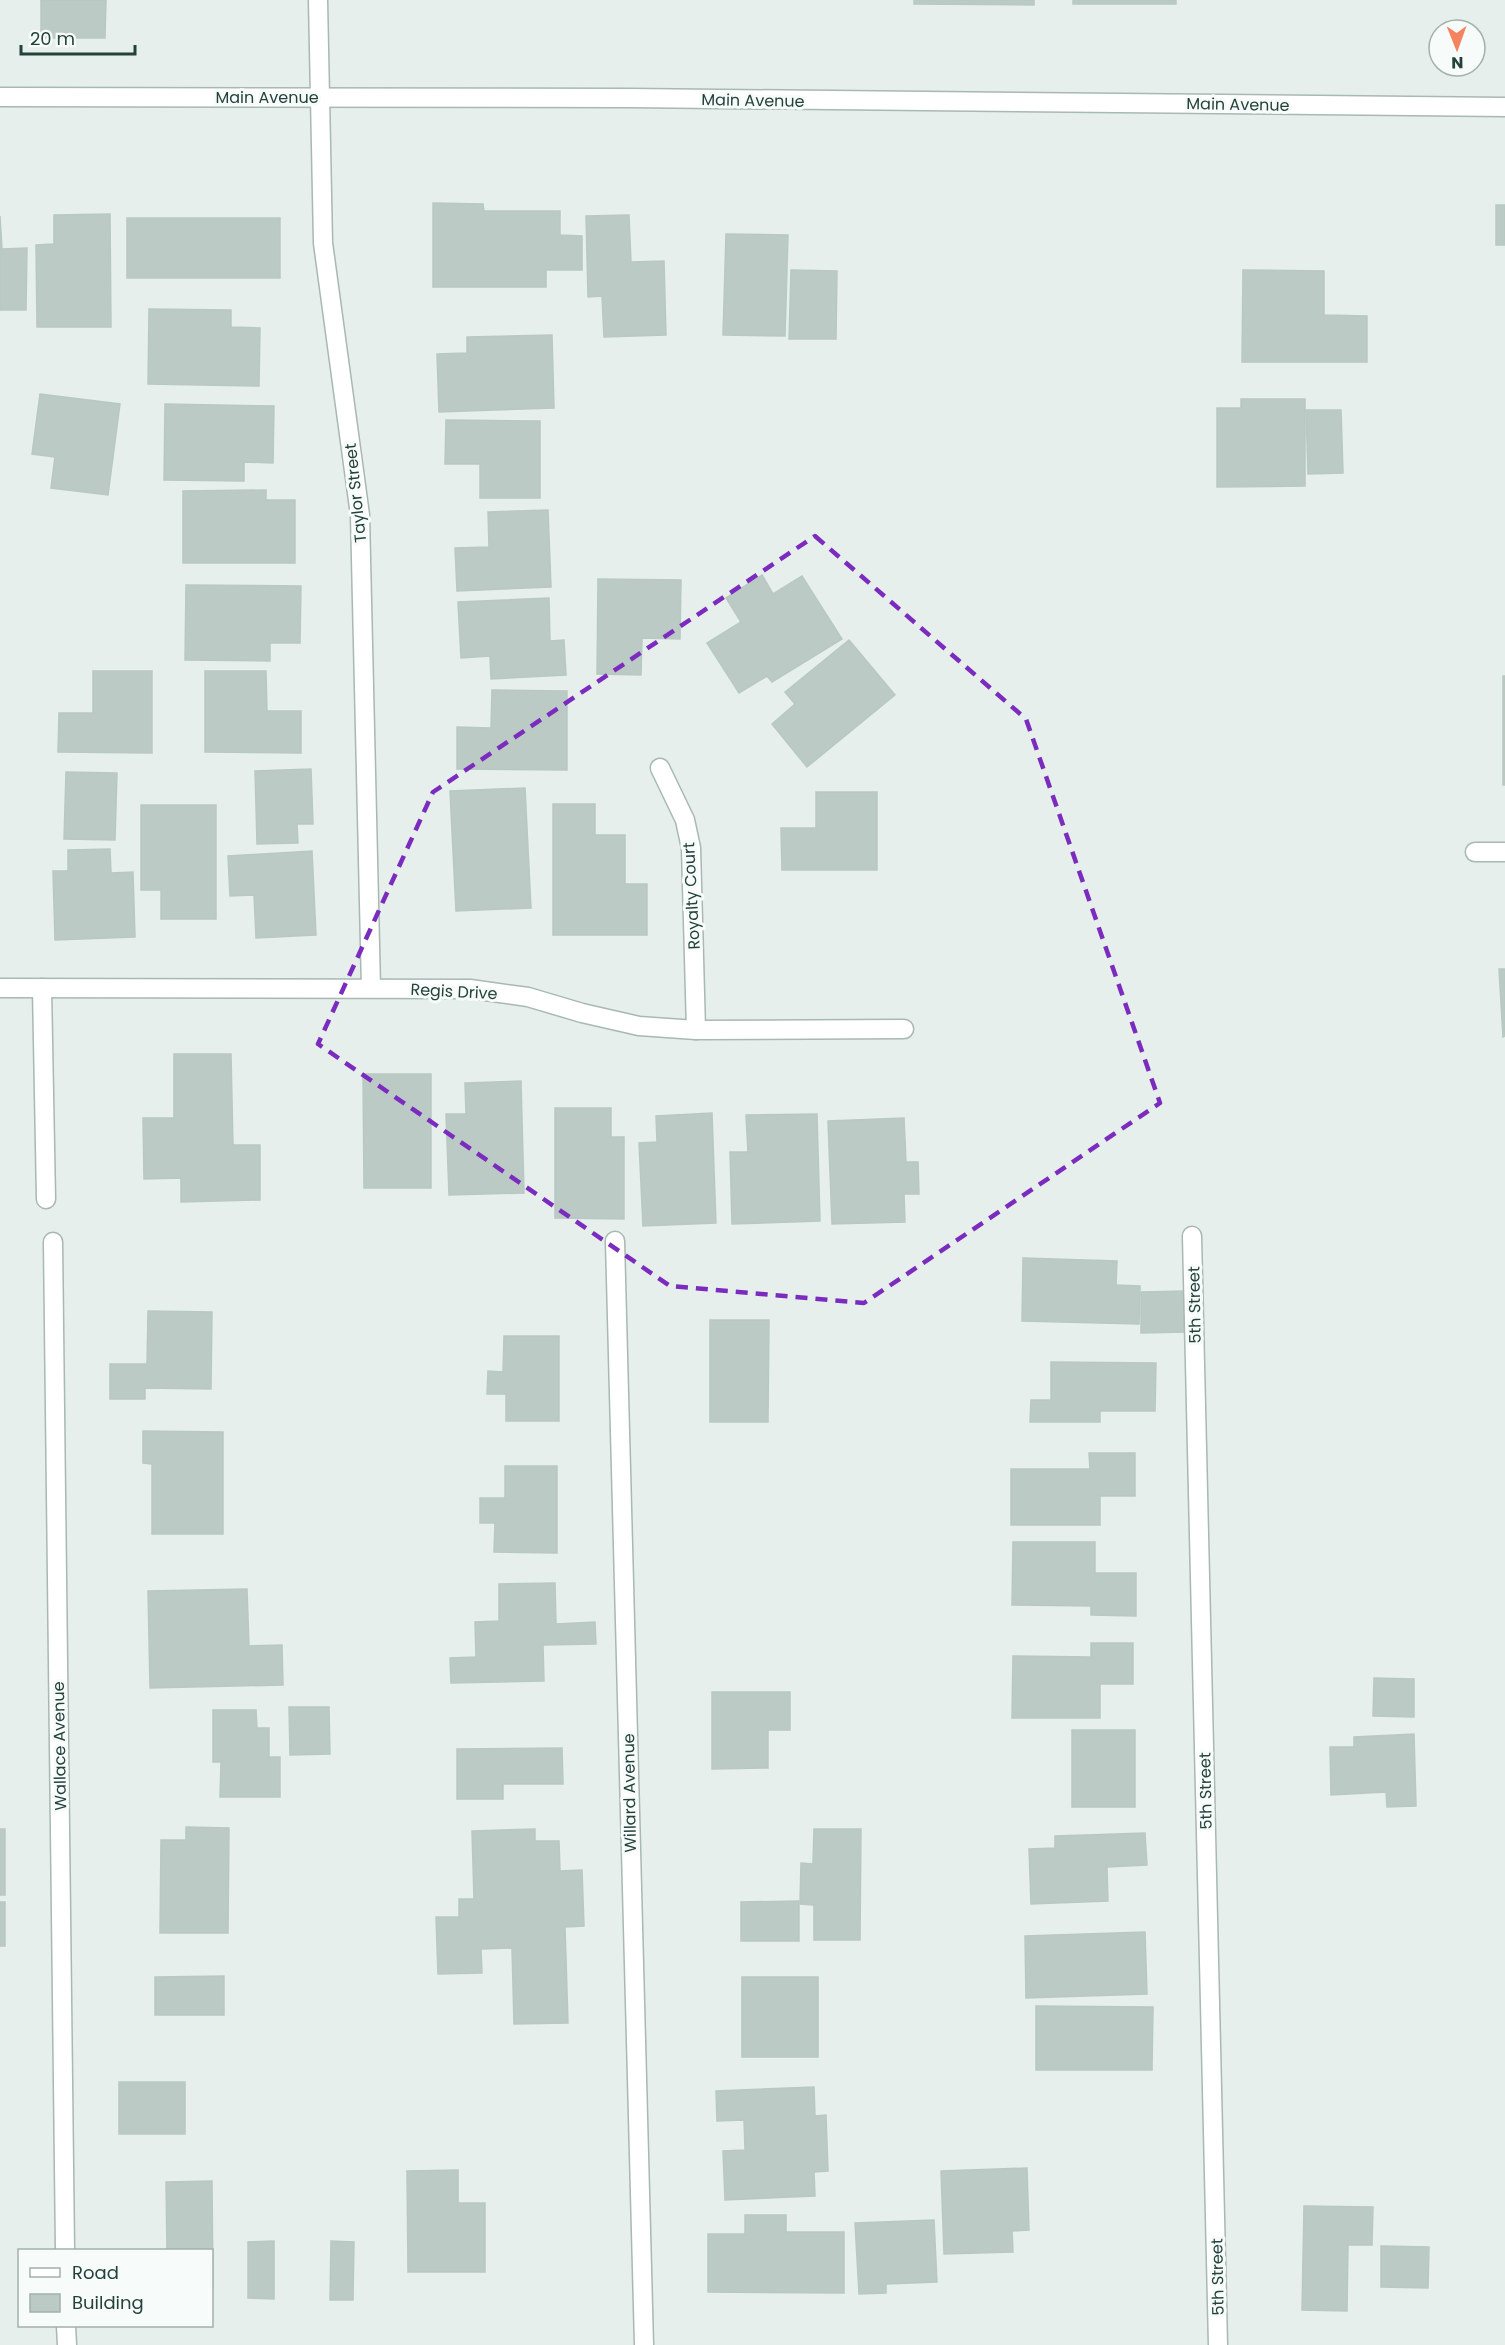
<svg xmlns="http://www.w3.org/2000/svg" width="1505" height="2345" viewBox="0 0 1505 2345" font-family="Poppins,sans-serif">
<rect width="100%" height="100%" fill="#e6efeb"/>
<!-- building -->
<g fill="#bbcac4" stroke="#b8c9c2" stroke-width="1.5">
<path d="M41,0h65l-1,38h-64z"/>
<path d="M914,0h120v5l-120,-1z"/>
<rect x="1073" y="0" width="103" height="4"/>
<path d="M433,203l50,1 1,7h76v24l22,1v34h-36v17h-113z"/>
<rect x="1496" y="205" width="9" height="40"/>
<path d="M110,214l1,113h-74l-1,-82 18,-1v-29z"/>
<path d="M629,215l2,47 33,-1 2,74 -62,2 -2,-41 -14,1 -2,-81z"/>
<path d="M0,216l2,33 25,-1 -1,62h-26z"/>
<rect x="127" y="218" width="153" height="60"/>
<path d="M726,234l62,1 -3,101 -62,-1z"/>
<path d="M791,270l46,1 -1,68h-47z"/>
<path d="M1243,270l81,1v44l43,1v46h-125z"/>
<path d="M149,309l82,1v17l29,1 -1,58 -111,-2z"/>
<path d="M552,335l2,73 -115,4 -2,-58 30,-1v-16z"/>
<path d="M40,394l80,10 -12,91 -57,-7 4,-31 -23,-3z"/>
<path d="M1241,399h64v87l-88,1v-79h24z"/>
<path d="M165,404l109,2 -1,57 -29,-1v19l-80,-1z"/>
<path d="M1306,410h35l2,63 -35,1z"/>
<path d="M446,420l94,1v77h-60v-34h-35z"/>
<path d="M266,490v10h29v63h-112v-72z"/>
<path d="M548,510l3,77 -94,4 -2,-43 34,-1 -1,-35z"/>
<path d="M762,575l11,19 29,-18 40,63 -70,43 -5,-6 -28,17 -32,-50 34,-21 -15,-24z"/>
<path d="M598,579l83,1 -1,59 -38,-1 -1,37 -44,-1z"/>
<path d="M186,585l115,1 -1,57h-30v18l-85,-1z"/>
<path d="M549,598l1,43 14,-1 2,35 -75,4 -1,-23 -29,2 -3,-56z"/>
<path d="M849,640l46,55 -88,72 -35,-43 23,-20 -10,-12z"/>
<path d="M93,671h59v82l-94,-1 1,-39h34z"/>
<path d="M205,671h61l1,40h34v42l-96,-1z"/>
<rect x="1503" y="676" width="2" height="109"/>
<path d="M492,690l75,1v79l-110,-1v-42l34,1z"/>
<path d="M311,769l2,55h-16l1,19 -41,1 -2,-73z"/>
<path d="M66,772l51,1 -2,67 -51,-1z"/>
<path d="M525,788l6,120 -75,3 -6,-120z"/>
<path d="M816,792h61v78h-95l-1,-42h35z"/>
<path d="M553,804h42v31h30v49h22v51h-94z"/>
<path d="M141,805h75v114h-55v-29h-20z"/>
<path d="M110,849l1,24 22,-1 2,65 -80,3 -2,-69h15v-21z"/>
<path d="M312,851l4,84 -60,3 -2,-43 -24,1 -2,-40z"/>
<path d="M1499,969h6v67l-2,1z"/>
<path d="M174,1054h57l2,91h27v55l-79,2v-24l-37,1 -1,-61h31z"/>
<path d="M363,1074h68v114h-67z"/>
<path d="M521,1081l3,112 -75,2 -3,-81h20l-1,-31z"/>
<path d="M555,1108h56v29h13v82l-69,-1z"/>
<path d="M712,1113l4,110 -73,3 -4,-83 18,-1 -1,-26z"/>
<path d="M817,1114l3,107 -88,3 -2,-72h18l-2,-37z"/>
<path d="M904,1118l2,44h12l1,32h-15l1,28 -73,2 -4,-103z"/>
<path d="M1023,1258l94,3 -1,24 24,1 -1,38 -117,-3z"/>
<path d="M1186,1291v41l-45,1v-41z"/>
<path d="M148,1311l64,1 -1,77 -66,-1v11h-35v-35h37z"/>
<path d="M710,1320h59l-1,102h-58z"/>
<path d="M504,1336h55v85h-53v-27h-19l1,-23 15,1z"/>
<path d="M1051,1362l105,1 -1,48h-55v11h-70l1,-22h20z"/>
<path d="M143,1431l80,1v102h-71v-70l-9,-1z"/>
<path d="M1089,1453h46v43h-35v29h-89v-56h79z"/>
<path d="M505,1466h52v87l-63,-1 1,-29h-15v-25h25z"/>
<path d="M1013,1542h82v31h41v43l-45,-1v-9l-79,-1z"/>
<path d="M555,1583l1,41 39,-2 1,22 -53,1 1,36 -93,2 -1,-25 26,-1 -1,-35 24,-1v-37z"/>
<path d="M247,1589l2,57 33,-1 1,40 -133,3 -2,-97z"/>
<path d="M1091,1643h42v41h-33v34h-88l1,-62 78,1z"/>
<path d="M1374,1678l40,1v38l-41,-1z"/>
<path d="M712,1692h78v38h-22v38l-56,1z"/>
<path d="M289,1707h40l1,47 -40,1z"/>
<path d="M213,1710h43l1,18h12v29h11v40h-60l1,-35h-8z"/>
<rect x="1072" y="1730" width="63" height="77"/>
<path d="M1414,1734l2,72 -29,1 -1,-15 -55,3 -1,-48h24v-10z"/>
<path d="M562,1748l1,36h-60v15h-46v-50z"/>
<path d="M186,1827l43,1 -1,105h-68l1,-93h25z"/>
<rect x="0" y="1829" width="5" height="66"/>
<path d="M535,1829v12h24l1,30 22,-1 2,56 -19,1 3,96 -54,1 -2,-76 -31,1 1,24 -44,1 -2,-57h23v-18h15l-2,-68z"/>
<path d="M814,1829h47l-1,111h-46v-35l-14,-1 1,-41 12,1z"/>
<path d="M1145,1833l2,32 -40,2 1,34 -77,3 -2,-55 26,-1v-12z"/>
<path d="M799,1901v40h-58v-39z"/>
<rect x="0" y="1902" width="5" height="44"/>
<path d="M1145,1932l2,62 -121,4 -1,-62z"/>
<path d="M224,1976v39h-69v-38z"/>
<rect x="742" y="1977" width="76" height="80"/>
<path d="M1036,2006l117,1 -1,63h-116z"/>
<rect x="119" y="2082" width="66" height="52"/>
<path d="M814,2087l1,29 11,-1 2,56 -14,1 1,24 -90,4 -2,-49 22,-1 -1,-30 -27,1 -1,-30z"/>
<path d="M1027,2168l2,62 -17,1 1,21 -69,2 -3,-83z"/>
<path d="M458,2170v33h27v69h-77l-1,-101z"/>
<path d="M212,2181l1,106 -1,-37h-45l-1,-68z"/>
<path d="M1304,2206l69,1 -1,38h-24l-1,66 -45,-1z"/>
<path d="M745,2215h41v17h58v61l-136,-1v-58h37z"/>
<path d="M934,2220l3,62 -51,2v9l-27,1 -4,-71z"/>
<path d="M274,2241v58l-26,-1v-56z"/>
<path d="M331,2241l23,1 -1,58h-23z"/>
<path d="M1381,2246l48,1 -1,41 -47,-1z"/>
</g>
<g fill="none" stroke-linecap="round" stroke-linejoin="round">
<defs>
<g id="minor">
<path d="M318,0l5,243 37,272 11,473"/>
<path d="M660,768l25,52 6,28 5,182"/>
<path d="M1475,852h30"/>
<path d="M0,988l470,1 58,8 54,16 57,13 57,4 208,-1"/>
<path d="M42,988l4,211"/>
<path d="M1192,1236l26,1109"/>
<path d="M615,1241l29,1104"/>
<path d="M53,1242l12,1008"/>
<path d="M66,2326l1,19"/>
</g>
<path id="tertiary" d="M0,97l630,1 875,9"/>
</defs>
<!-- minor casing -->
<use href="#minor" stroke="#a8b8b2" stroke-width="21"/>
<!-- tertiary casing -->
<use href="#tertiary" stroke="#a8b8b2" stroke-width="21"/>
<!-- minor -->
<use href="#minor" stroke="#fff" stroke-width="18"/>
<!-- tertiary -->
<use href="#tertiary" stroke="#fff" stroke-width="18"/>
</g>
<!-- marked area -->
<path fill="none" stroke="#7b2cbf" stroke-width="4.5" stroke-dasharray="12 8" stroke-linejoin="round" d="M815,536l211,183 134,384 -296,200 -194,-17 -352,-242 115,-252z"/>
<g text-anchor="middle" stroke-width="6" stroke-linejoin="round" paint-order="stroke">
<!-- street labels -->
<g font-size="16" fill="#24423a" stroke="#f7fbf9">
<text x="267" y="103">Main Avenue</text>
<text transform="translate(753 100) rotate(1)" y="6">Main Avenue</text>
<text transform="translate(1238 104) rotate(1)" y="6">Main Avenue</text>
<text transform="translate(355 493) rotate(-96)" y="6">Taylor Street</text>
<text transform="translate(691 896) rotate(-93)" y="6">Royalty Court</text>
<text transform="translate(454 991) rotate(3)" y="6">Regis Drive</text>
<text transform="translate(1194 1305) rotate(-91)" y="6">5th Street</text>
<text transform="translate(59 1746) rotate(-91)" y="6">Wallace Avenue</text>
<text transform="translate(1205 1791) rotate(-91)" y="6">5th Street</text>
<text transform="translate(629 1793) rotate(-91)" y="6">Willard Avenue</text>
<text transform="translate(1217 2277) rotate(-91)" y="6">5th Street</text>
</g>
</g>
<!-- legend -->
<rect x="18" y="2249" width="195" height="78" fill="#f7fbf9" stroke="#a3b1ad" stroke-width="1.5"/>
<rect x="30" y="2268" width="30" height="9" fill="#ffffff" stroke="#a3b1ad" stroke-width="1.5"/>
<text x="72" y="2279" font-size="18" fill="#24423a">Road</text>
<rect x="30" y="2294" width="30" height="18" fill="#bbcac4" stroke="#a3b1ad" stroke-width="1.5"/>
<text x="72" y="2309" font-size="18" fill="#24423a">Building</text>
<!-- north arrow -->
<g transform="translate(1457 48) rotate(179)"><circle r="28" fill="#f7fbf9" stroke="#a3b1ad" stroke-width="1.5"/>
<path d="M0-4.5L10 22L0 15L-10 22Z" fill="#f4845f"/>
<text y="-9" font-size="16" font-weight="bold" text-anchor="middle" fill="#24423a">N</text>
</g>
<!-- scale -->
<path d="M21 45v9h114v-9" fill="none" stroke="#24423a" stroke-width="3"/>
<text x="30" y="45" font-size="18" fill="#24423a" stroke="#f7fbf9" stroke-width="4.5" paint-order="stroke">20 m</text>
</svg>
